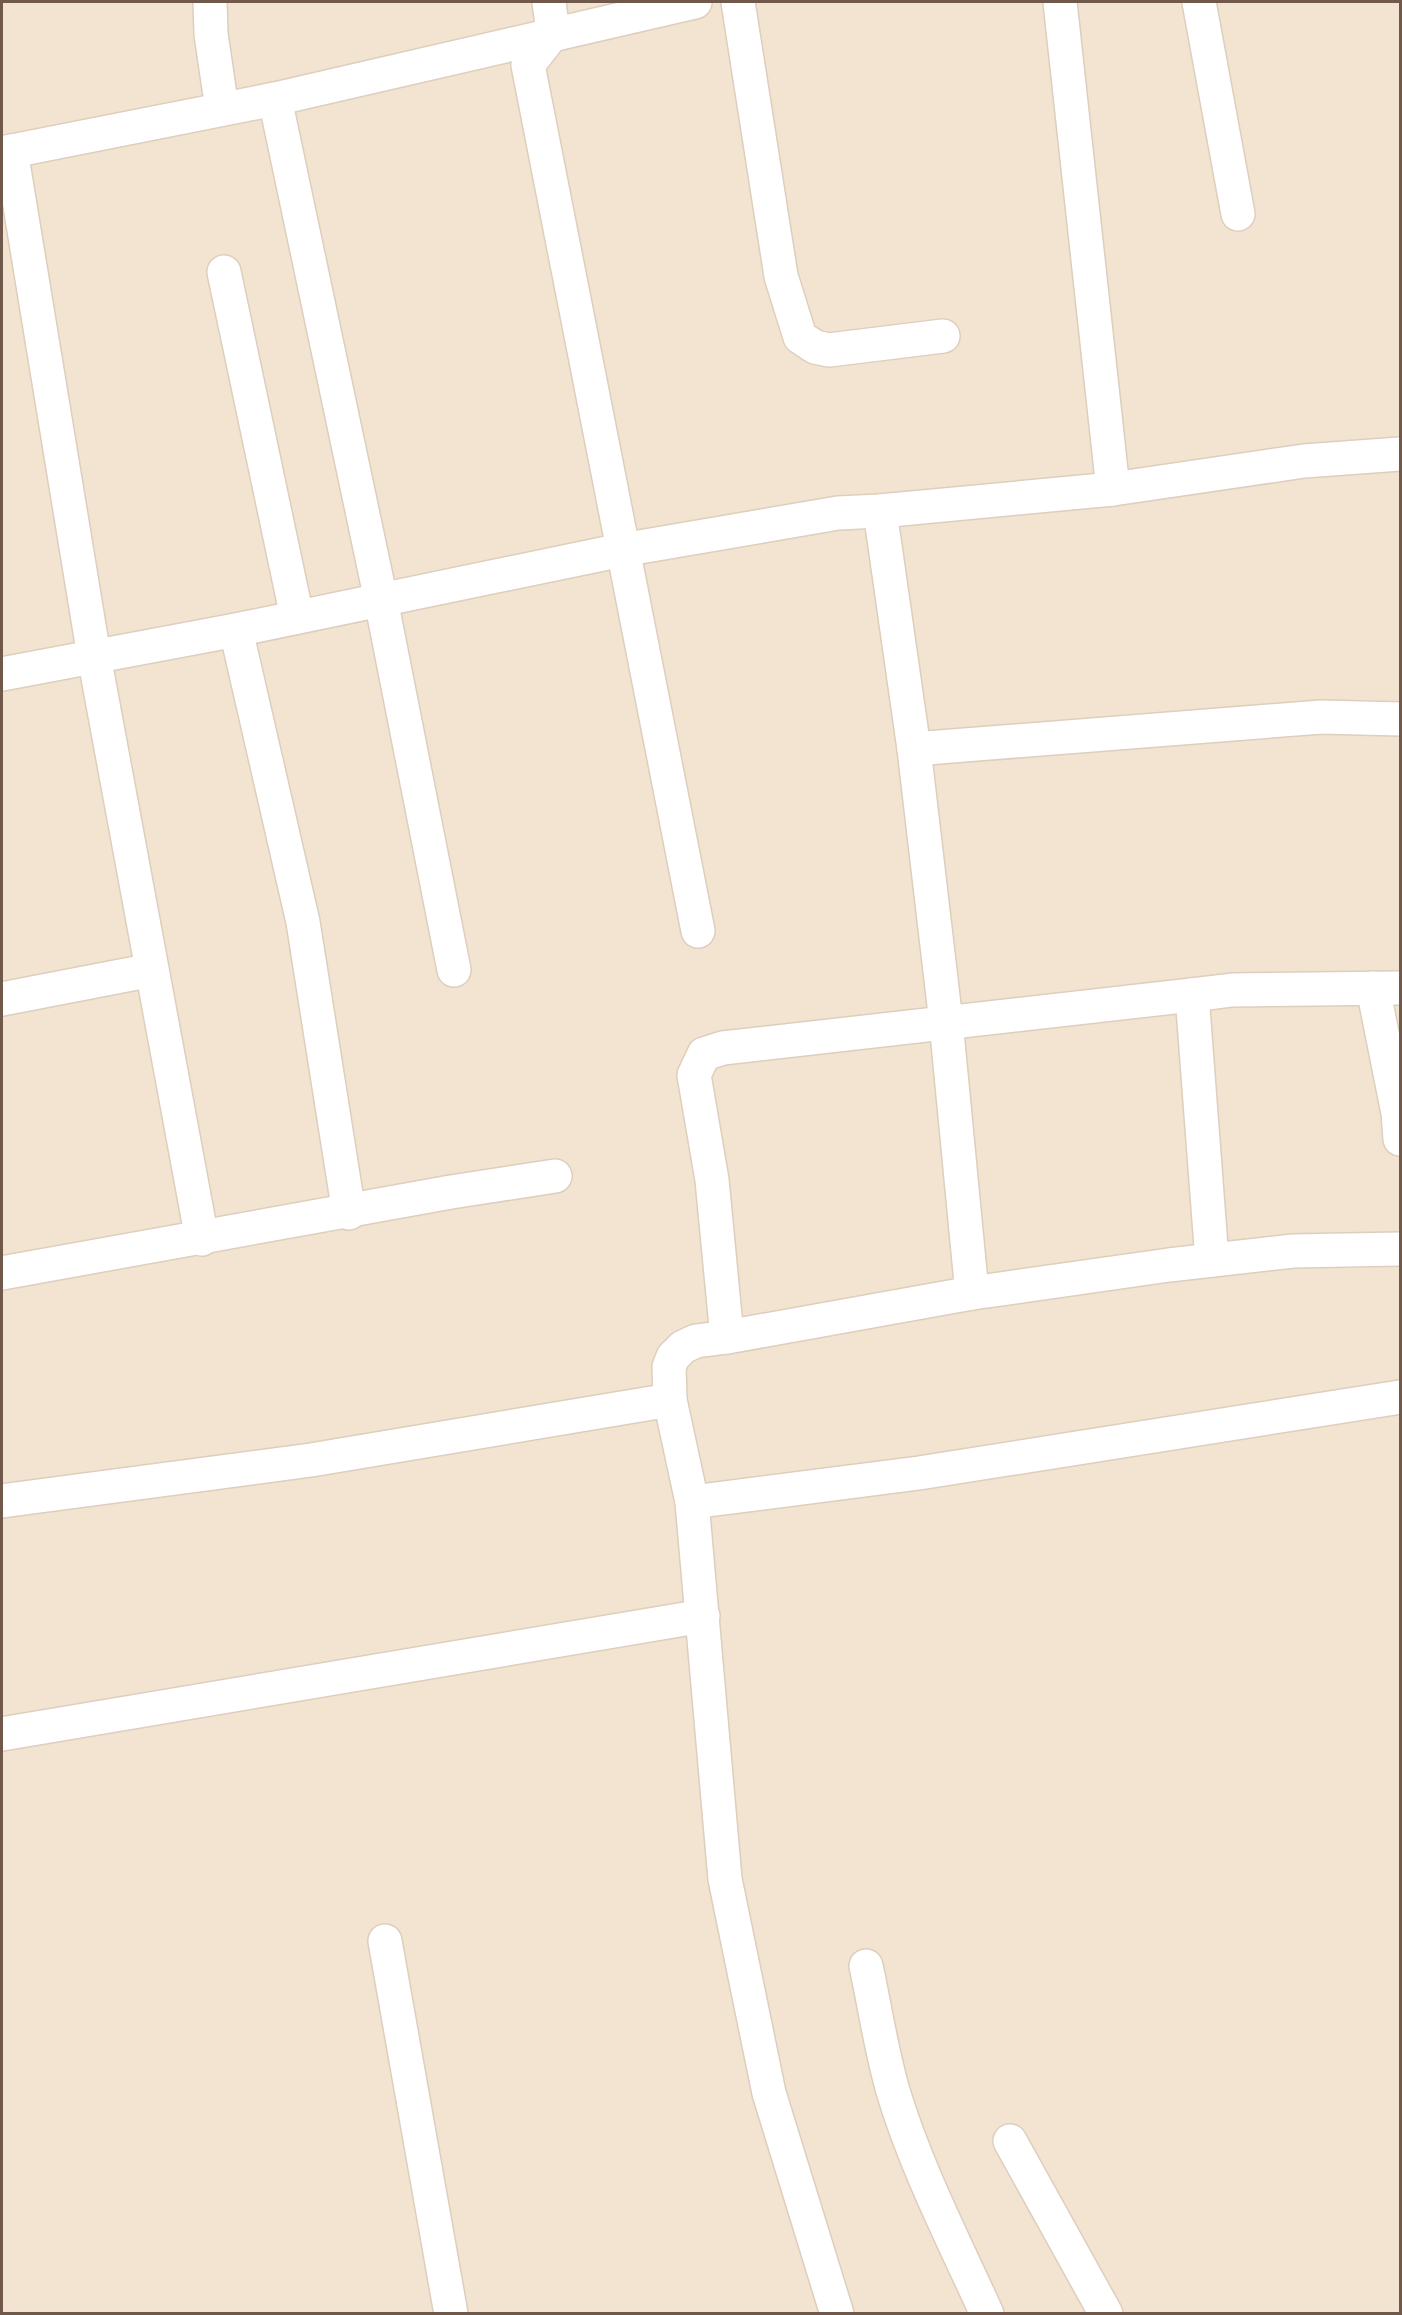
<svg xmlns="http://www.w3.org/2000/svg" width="1402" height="2315" viewBox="0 0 1402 2315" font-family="'Roboto Condensed',sans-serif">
<rect width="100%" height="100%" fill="#fbf2e1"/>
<!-- residential -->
<rect fill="#f2e4d0" x="2" y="2" width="1398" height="2311"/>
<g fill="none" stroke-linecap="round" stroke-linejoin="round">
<defs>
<g id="street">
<path d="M210,2l1,32 11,75"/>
<path d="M549,2l4,31 -25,32 170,866"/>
<path d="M738,2l43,274 19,61 15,10 14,3 114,-14"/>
<path d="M1060,2l53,487"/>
<path d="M1199,2l39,212"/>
<path d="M275,99l106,501 73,370"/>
<path d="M11,151l83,505 108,583"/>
<path d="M2,153l273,-54 420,-97"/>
<path d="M224,272l73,345"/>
<path d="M880,511l34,238 32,273 26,271 -245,44 -15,-157 -18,-105 10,-21 19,-6 469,-53 40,-5 168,-2"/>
<path d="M236,630l67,292 46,291"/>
<path d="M2,674l234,-44 386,-80 216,-37 42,-2 233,-22 191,-28 96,-7"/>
<path d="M914,749l407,-32 79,2"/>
<path d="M1373,988l25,125 2,26"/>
<path d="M1192,995l20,265"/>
<path d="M2,999l150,-29"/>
<path d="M2,1273l449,-81 104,-16"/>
<path d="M972,1293l197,-28 124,-14 107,-2"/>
<path d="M727,1337l-31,4 -13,6 -10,10 -4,10 1,33 22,102 33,377 44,214 68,221"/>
<path d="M2,1501l309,-41 359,-60"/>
<path d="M692,1502l227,-29 481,-76"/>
<path d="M2,1734l701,-118"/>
<path d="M385,1941l66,373"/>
<path d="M866,1966c9,41 15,84 27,125 23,77 61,150 94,223"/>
<path d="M1010,2141l96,173"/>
</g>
</defs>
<!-- street casing -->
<use href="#street" stroke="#decebe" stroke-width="36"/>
<!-- street -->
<use href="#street" stroke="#fff" stroke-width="33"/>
</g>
<!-- border -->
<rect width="1402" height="2315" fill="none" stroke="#70594a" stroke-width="6"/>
</svg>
